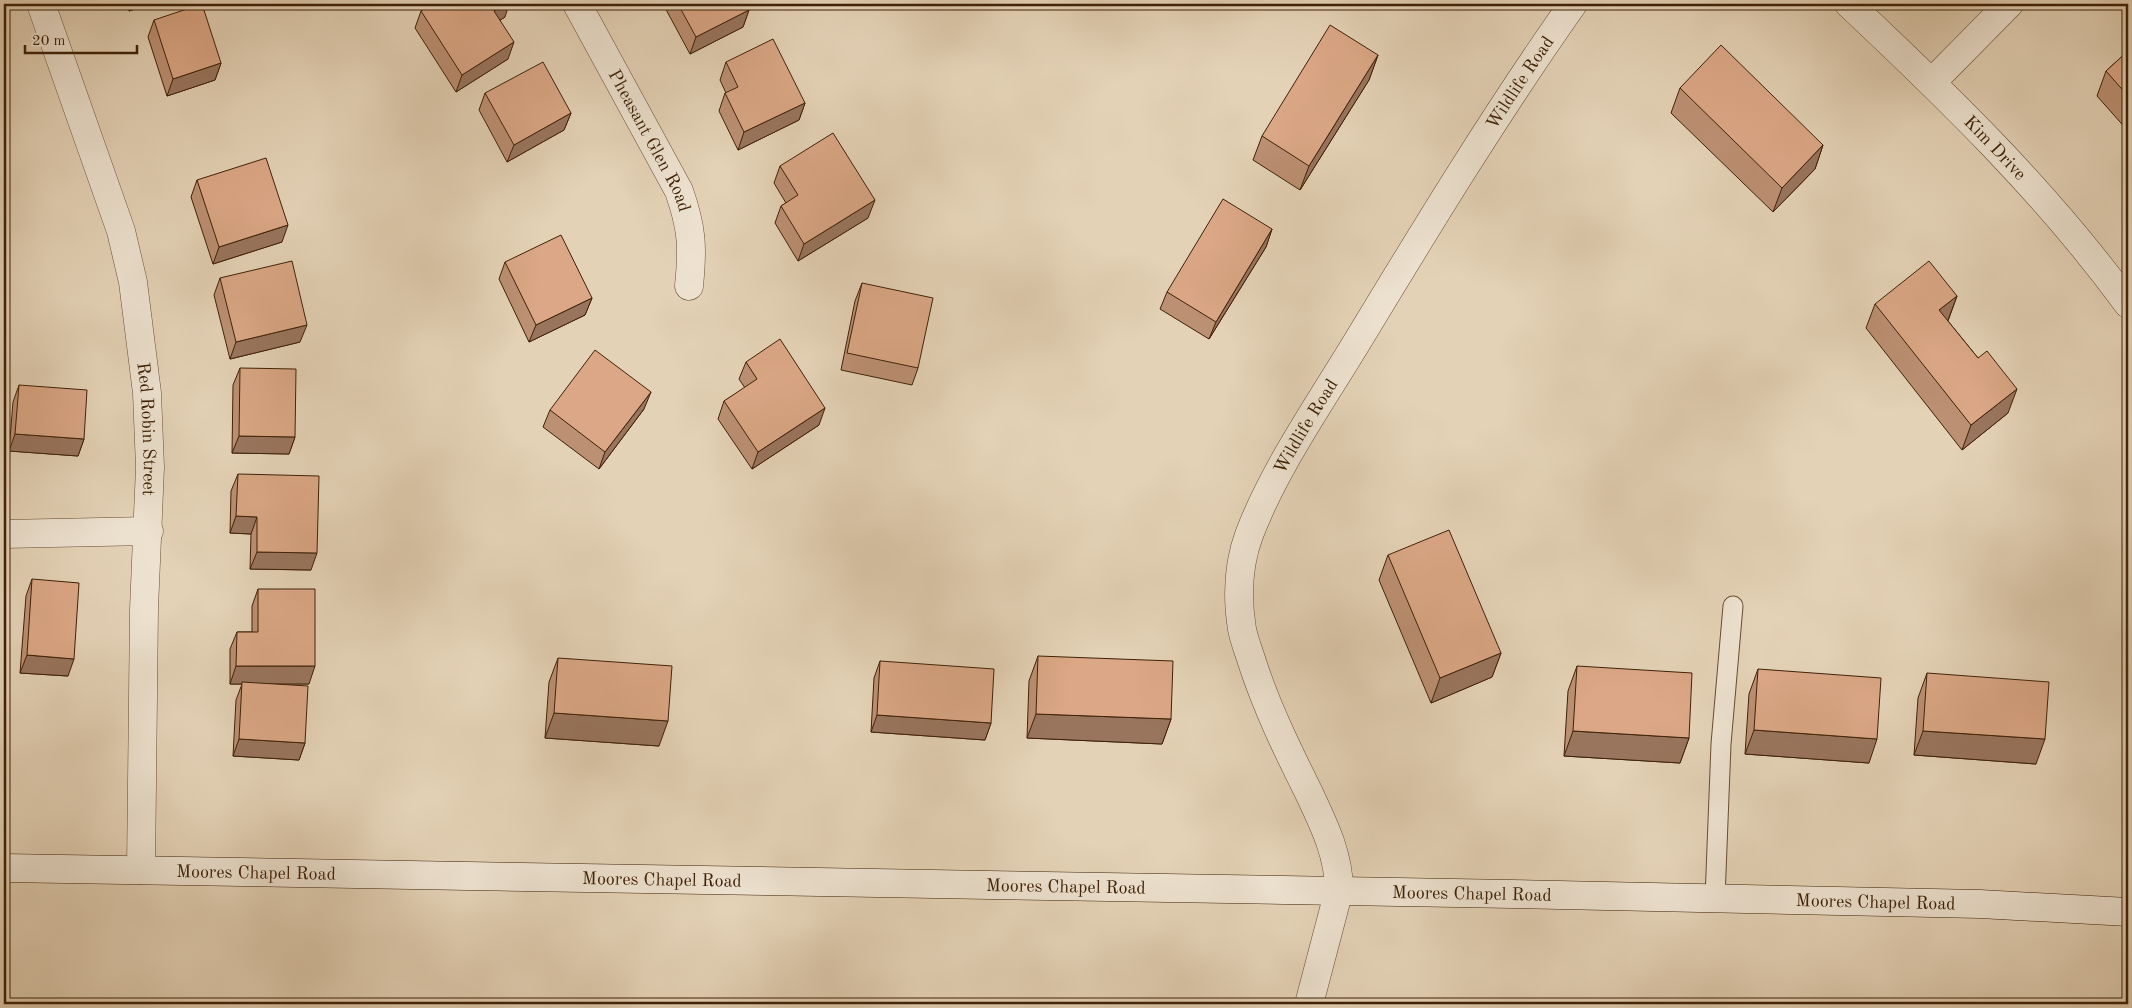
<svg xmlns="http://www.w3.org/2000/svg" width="2132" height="1008" viewBox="0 0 2132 1008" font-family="'Old Standard TT',serif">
<rect width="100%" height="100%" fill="#e4d2b6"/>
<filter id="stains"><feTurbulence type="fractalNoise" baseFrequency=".004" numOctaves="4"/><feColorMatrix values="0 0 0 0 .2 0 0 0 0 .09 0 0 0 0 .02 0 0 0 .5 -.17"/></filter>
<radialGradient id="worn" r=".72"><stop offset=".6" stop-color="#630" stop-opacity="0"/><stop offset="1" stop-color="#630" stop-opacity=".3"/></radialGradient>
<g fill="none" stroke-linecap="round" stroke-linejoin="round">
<defs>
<path id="lane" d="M1715,899l6,-155 12,-138"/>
<g id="street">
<path id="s1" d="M41,4l80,227 12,51 14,111 3,74 -6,142 -3,261"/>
<path id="s2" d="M577,4l102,187c13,37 14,56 10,95"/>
<path id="s3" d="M1849,4c101,95 197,188 279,300"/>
<path d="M1932,82l77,-78"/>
<path d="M4,534l145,-3"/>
<path id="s4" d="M1309,1004l30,-114c0,-36 -16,-67 -31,-99 -21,-42 -41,-83 -56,-129 -3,-10 -8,-22 -10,-33 -5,-31 -4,-64 7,-94 25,-66 71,-132 108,-193 69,-114 139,-229 216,-338"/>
</g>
<g id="secondary">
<path id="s5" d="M4,868l1508,26 468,10 148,8"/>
</g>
</defs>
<!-- lane casing -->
<use href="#lane" stroke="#684d33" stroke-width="21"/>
<!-- street casing -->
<use href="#street" stroke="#684d33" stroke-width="29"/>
<!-- secondary casing -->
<use href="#secondary" stroke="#3f2107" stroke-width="29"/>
<!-- lane -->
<use href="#lane" stroke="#ede2d0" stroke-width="19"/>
<!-- street -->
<use href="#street" stroke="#ede2d0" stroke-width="28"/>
<!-- secondary -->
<use href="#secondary" stroke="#ede2d0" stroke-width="28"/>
</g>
<!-- wall -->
<g fill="#bc9073" stroke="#3f2107">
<path d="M127,4h23l-21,7z"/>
<path d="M663,4h83l3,6 -6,17 -53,27z"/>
<path d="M1361,4h13l-4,6z"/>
<path d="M421,11l84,6 -5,3 8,39 -52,33 -41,-64z"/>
<path d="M154,20l67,43 -6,17 -48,16 -19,-59z"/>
<path d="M2128,51v80l-31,-35 9,-25z"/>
<path d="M1378,55l-9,25 -69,110 -47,-30 9,-24z"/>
<path d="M726,62l79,41 -6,17 -61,30 -19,-39 6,-18h1l-6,-13z"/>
<path d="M1680,88l143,57 -8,24 -42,43 -102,-99z"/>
<path d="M485,93l86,20 -7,17 -57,32 -28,-52z"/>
<path d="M780,166l88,52 -70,43 -23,-38 6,-17 5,-3 -12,-20z"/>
<path d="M197,180l85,62 -69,22 -22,-67z"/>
<path d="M1272,229l-6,18 -57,92 -49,-30 7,-17z"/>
<path d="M505,262l87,36 -7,17 -56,27 -30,-63z"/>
<path d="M220,278l80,64 -70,17 -16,-64z"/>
<path d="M862,283l56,85 -6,17 -71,-15 14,-69z"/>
<path d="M1957,296l-9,25 30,37 30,55 -46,37 -96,-122 9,-24z"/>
<path d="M746,362l73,63 -67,44 -34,-50 6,-18 21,-13 -6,-9z"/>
<path d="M240,368l55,69 -6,17 -57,-1 1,-68z"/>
<path d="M19,385l65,54 -6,17 -69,-5 4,-49z"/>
<path d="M644,409l-45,60 -56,-42 7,-17z"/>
<path d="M238,474l73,96 -61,-1 1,-35 -21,-1 1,-42z"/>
<path d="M1388,555l113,98 -9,24 -61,26 -52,-123z"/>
<path d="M32,579l36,97 -48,-3 6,-77z"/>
<path d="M258,589l51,95h-47l43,59 -6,17 -66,-4 3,-56 6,-16h-12v-35l7,-17h15v-26z"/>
<path d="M1038,656l133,63 -9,25 -135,-6 2,-57z"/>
<path d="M558,658l101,88 -114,-8 4,-56z"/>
<path d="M880,661l111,62 -6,17 -114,-8 3,-54z"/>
<path d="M1577,666l112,72 -9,25 -116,-7 4,-65z"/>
<path d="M1758,669l111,94 -124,-9 4,-60z"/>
<path d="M1927,673l109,91 -122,-9 4,-57z"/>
</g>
<!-- shaded-wall -->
<g fill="#99755e" stroke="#3f2107">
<path d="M132,4h18l-21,7z"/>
<path d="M505,4h4l-4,13 -17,11 6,-17z"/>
<path d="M749,10l-6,17 -53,27 6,-17z"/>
<path d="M514,42l-6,17 -52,33 6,-17z"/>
<path d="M1378,55l-9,25 -69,110 9,-24z"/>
<path d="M221,63l-6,17 -48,16 6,-17z"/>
<path d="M805,103l-6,17 -61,30 6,-18z"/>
<path d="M571,113l-7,17 -57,32 7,-17z"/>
<path d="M1823,145l-8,24 -42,43 9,-24z"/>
<path d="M875,200l-7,18 -70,43 6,-17z"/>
<path d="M288,225l-6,17 -69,22 6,-17z"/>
<path d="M1272,229l-6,18 -57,92 7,-17z"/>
<path d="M1957,296l-9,24 -18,15 9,-25z"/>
<path d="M592,298l-7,17 -56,27 7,-17z"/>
<path d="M307,325l-7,17 -70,17 6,-17z"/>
<path d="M2017,389l-9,24 -46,37 9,-25z"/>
<path d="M651,392l-7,17 -45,60 6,-17z"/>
<path d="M825,408l-6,17 -67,44 6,-17z"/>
<path d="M15,434l69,5 -6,17 -69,-5z"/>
<path d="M239,436l56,1 -6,17 -57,-1z"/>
<path d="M236,516l21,1 -6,17 -21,-1z"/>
<path d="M257,552l60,1 -6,17 -61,-1z"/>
<path d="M1501,653l-9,24 -61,26 9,-25z"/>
<path d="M27,655l47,4 -6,17 -48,-3z"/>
<path d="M236,666h79l-6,18h-79z"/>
<path d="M554,713l114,8 -9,25 -114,-8z"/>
<path d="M1036,714l135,5 -9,25 -135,-6z"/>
<path d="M877,715l114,8 -6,17 -114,-8z"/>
<path d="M1754,730l123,9 -8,24 -124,-9z"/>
<path d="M1573,731l116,7 -9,25 -116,-7z"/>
<path d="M1923,731l122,8 -9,25 -122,-9z"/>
<path d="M239,739l66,4 -6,17 -66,-4z"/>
</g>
<!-- building -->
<g fill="#dba786" stroke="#3f2107">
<path d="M202,4l19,59 -48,16 -19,-59z"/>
<path d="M432,4h73l-11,7 20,31 -52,33 -41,-64z"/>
<path d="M678,4h68l3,6 -53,27z"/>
<path d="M1330,25l48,30 -69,111 -47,-30z"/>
<path d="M773,39l32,64 -61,29 -19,-39 13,-6 -12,-25z"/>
<path d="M1721,45l102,100 -41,43 -102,-100z"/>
<path d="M2128,51v45l-22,-25z"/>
<path d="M543,62l28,51 -57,32 -29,-52z"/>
<path d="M833,133l42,67 -71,44 -23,-38 17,-11 -18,-29z"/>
<path d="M266,158l22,67 -69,22 -22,-67z"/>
<path d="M1223,199l49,30 -56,93 -49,-30z"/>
<path d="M561,235l31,63 -56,27 -31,-63z"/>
<path d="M292,261l15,64 -71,17 -16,-64z"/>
<path d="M1929,261l28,35 -18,14 39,48 9,-7 30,38 -46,36 -96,-121z"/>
<path d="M862,283l71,15 -15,70 -71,-15z"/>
<path d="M780,339l45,69 -67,44 -34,-51 33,-22 -11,-17z"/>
<path d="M595,350l56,42 -46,60 -55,-42z"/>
<path d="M240,368l56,1 -1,68 -56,-1z"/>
<path d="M19,385l68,5 -3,49 -69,-5z"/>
<path d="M238,474l81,2 -2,77 -60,-1v-35l-21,-1z"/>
<path d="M1449,530l52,123 -61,25 -52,-123z"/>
<path d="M32,579l47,4 -5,76 -47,-4z"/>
<path d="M258,589h57v77h-79l1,-34h21z"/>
<path d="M1038,656l135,5 -2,58 -135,-5z"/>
<path d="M558,658l114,8 -4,55 -114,-8z"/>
<path d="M880,661l114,8 -3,54 -114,-8z"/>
<path d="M1577,666l115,7 -3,65 -116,-7z"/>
<path d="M1758,669l123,9 -4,61 -123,-9z"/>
<path d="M1927,673l122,9 -4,57 -122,-8z"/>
<path d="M242,682l66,4 -3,57 -66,-4z"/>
</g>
<g text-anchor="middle" stroke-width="5" stroke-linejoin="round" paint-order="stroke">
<!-- street labels -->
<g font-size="18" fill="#3f2107" stroke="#ede2d0">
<text dy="6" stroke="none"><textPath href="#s4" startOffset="1021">Wildlife Road</textPath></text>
<text dy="6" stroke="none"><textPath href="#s2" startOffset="155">Pheasant Glen Road</textPath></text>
<text dy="6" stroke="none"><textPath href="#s3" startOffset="205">Kim Drive</textPath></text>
<text dy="6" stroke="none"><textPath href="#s4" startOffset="616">Wildlife Road</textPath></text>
<text dy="6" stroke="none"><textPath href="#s1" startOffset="441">Red Robin Street</textPath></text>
<text dy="6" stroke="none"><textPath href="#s5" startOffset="252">Moores Chapel Road</textPath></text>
<text dy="6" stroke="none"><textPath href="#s5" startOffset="658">Moores Chapel Road</textPath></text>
<text dy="6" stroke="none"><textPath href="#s5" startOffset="1062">Moores Chapel Road</textPath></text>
<text dy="6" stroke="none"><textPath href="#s5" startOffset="1468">Moores Chapel Road</textPath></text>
<text dy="6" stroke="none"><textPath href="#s5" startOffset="1872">Moores Chapel Road</textPath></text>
</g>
</g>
<!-- margin -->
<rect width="2132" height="1008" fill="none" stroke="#e4d2b6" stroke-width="20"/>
<rect x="5" y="5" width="2122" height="998" fill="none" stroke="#3f2107" stroke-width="2.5"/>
<rect x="10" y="10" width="2112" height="988" fill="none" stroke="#3f2107"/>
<!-- scale -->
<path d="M25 45v8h112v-8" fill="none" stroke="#3f2107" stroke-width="2.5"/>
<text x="32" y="45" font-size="15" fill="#3f2107" stroke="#ede2d0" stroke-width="4" paint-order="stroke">20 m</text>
<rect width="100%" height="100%" filter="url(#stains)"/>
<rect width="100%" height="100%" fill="url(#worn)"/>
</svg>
